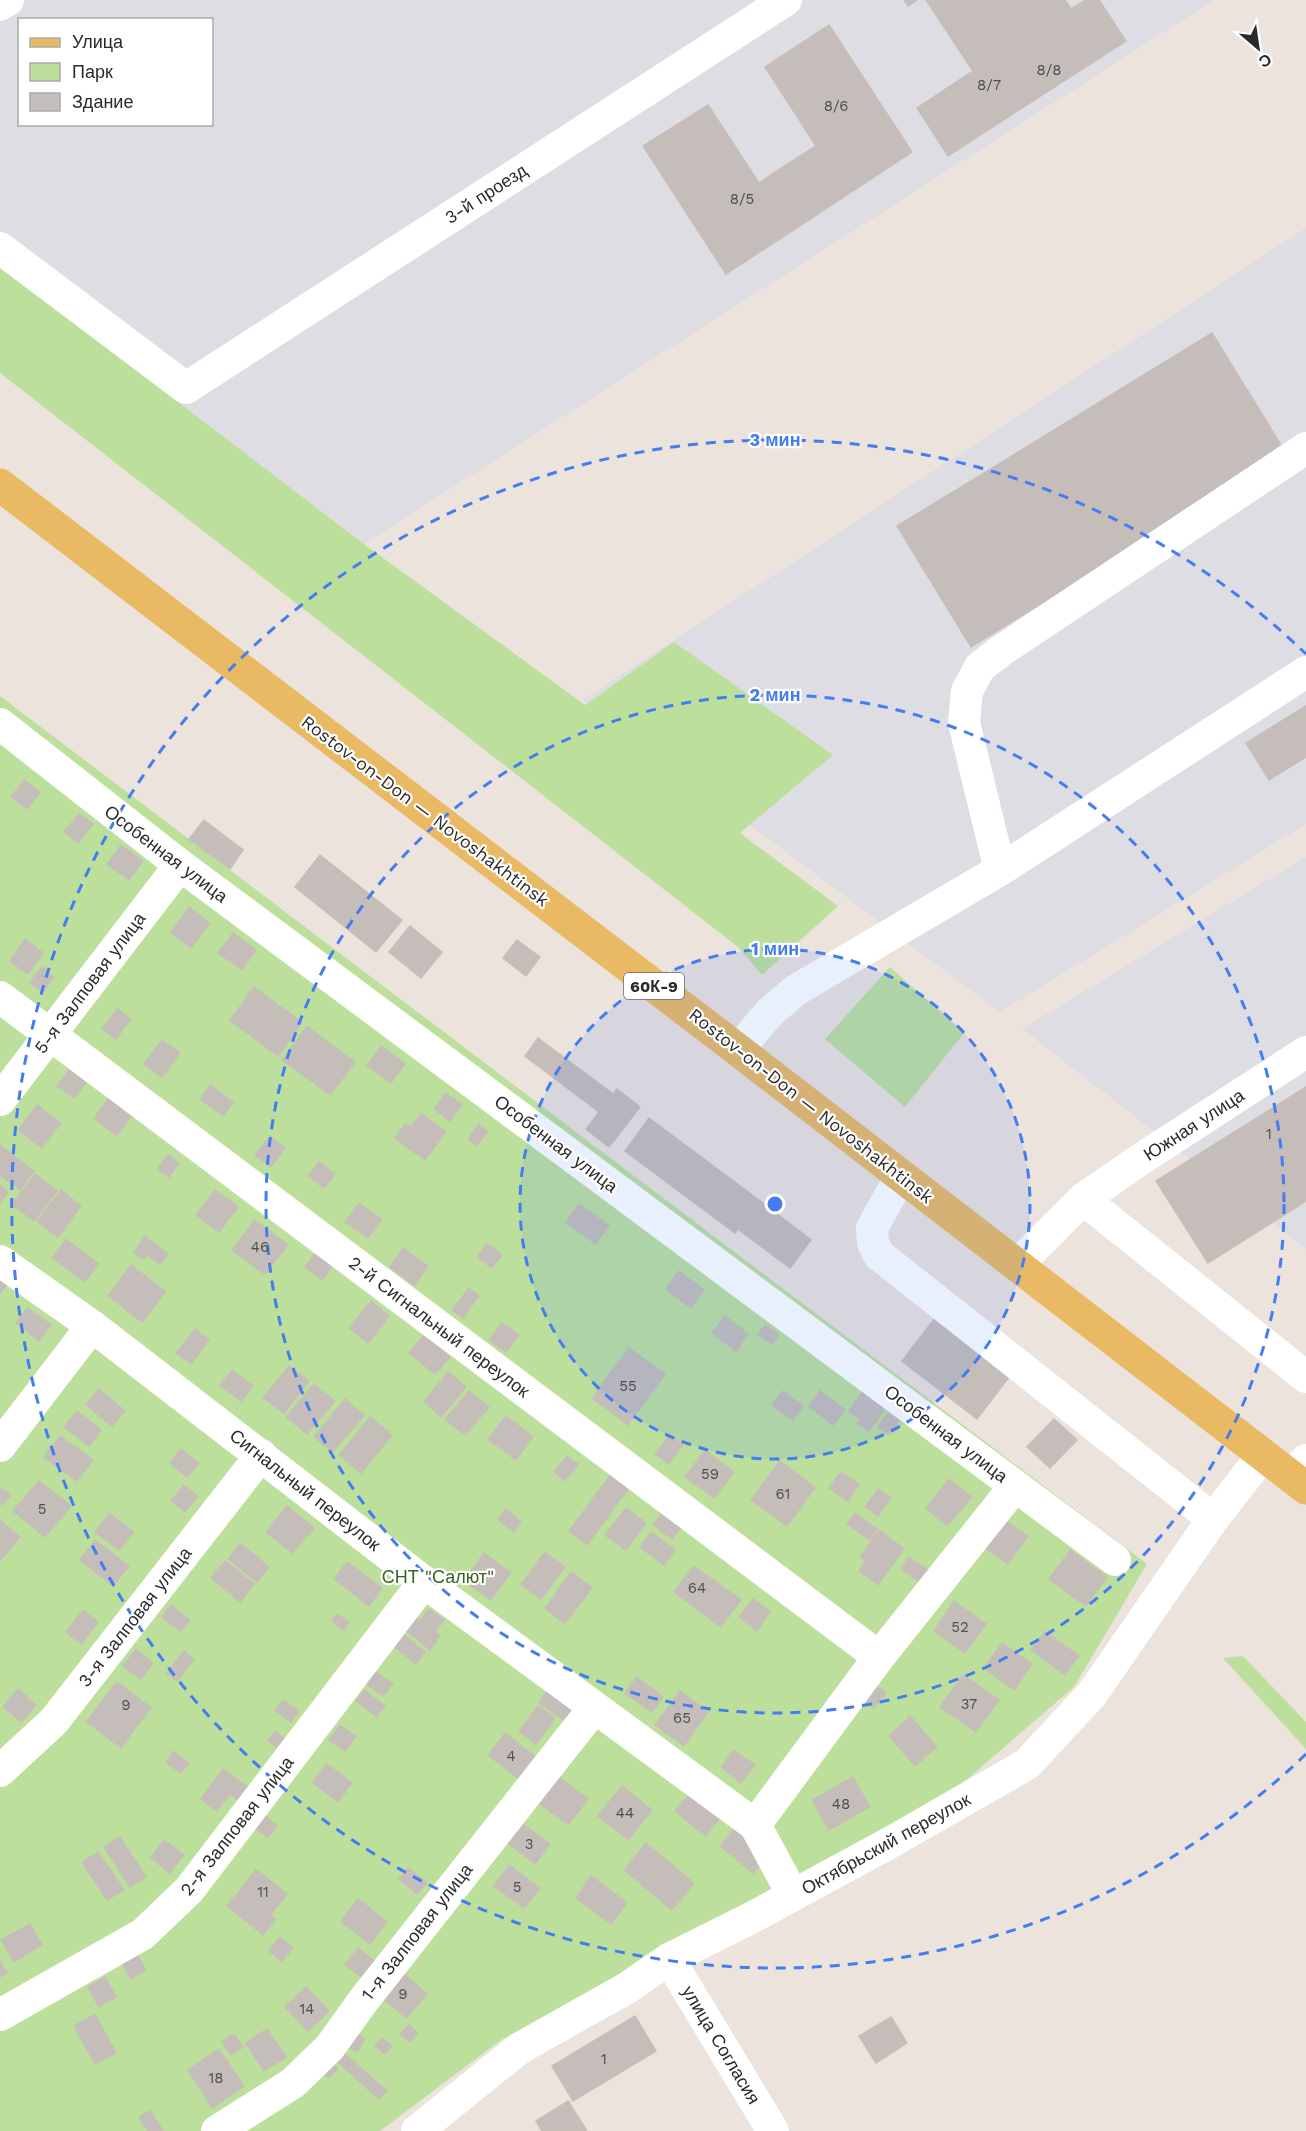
<svg xmlns="http://www.w3.org/2000/svg" width="1306" height="2131" viewBox="0 0 1306 2131" font-family="'Work Sans',sans-serif">
<rect width="100%" height="100%" fill="#ece3dd"/>
<!-- industrial -->
<g fill="#dedde4" fill-rule="evenodd">
<path d="M0,0h1214l-850,544 -364,-278zM20,20h192v104h-192z"/>
<path d="M1306,228v596l-306,188 -418,-312z"/>
<path d="M1306,857v392l-284,-220z"/>
</g>
<!-- green -->
<g fill="#bce09c">
<path d="M0,266l364,278 221,161 89,-63 159,113 -93,78 98,73 -76,69 -24,-28 -738,-574z"/>
<path d="M0,696l1147,868 -73,123 -132,114 -163,92 -278,147 -121,91h-380z"/>
<path d="M890,967l74,66 -59,74 -80,-68z"/>
<path d="M1243,1656l63,66v27l-83,-91z"/>
</g>
<!-- building -->
<g fill="#c4bdb9" stroke="#c7bfb7" stroke-width="1.5">
<path d="M904,0h13l-9,6z"/>
<path d="M926,0h45l65,99 -88,57 -31,-48 56,-37z"/>
<path d="M971,0h94l6,9 14,-9h14l27,41 -90,58z"/>
<path d="M829,25l83,127 -94,62 -32,-49 30,-19 -51,-79z"/>
<path d="M708,105l51,78 27,-18 32,49 -92,60 -83,-128z"/>
<path d="M1212,333l74,120 -106,65 -74,-120z"/>
<path d="M1106,398l74,120 -104,64 -74,-120z"/>
<path d="M1002,462l74,120 -105,65 -74,-121z"/>
<path d="M1306,706v51l-37,23 -23,-37z"/>
<path d="M24,780l16,12 -13,17 -16,-12z"/>
<path d="M79,814l14,10 -15,19 -14,-11z"/>
<path d="M204,820l39,30 -13,19 -41,-30z"/>
<path d="M121,845l22,16 -14,19 -22,-16z"/>
<path d="M320,855l82,65 -26,32 -81,-65z"/>
<path d="M189,907l21,16 -19,25 -20,-15z"/>
<path d="M410,926l32,26 -21,26 -32,-26z"/>
<path d="M233,933l23,17 -14,20 -24,-17z"/>
<path d="M25,939l18,14 -15,21 -18,-13z"/>
<path d="M517,940l23,17 -14,19 -23,-18z"/>
<path d="M42,967l12,10 -11,15 -13,-10z"/>
<path d="M254,987l24,18 -24,33 -24,-18z"/>
<path d="M278,1005l24,17 -24,34 -24,-18z"/>
<path d="M117,1009l14,10 -15,20 -14,-10z"/>
<path d="M307,1026l23,18 -24,33 -24,-17z"/>
<path d="M538,1038l75,56 -14,18 -74,-56z"/>
<path d="M162,1040l18,13 -18,24 -18,-13z"/>
<path d="M330,1044l25,18 -25,33 -24,-18z"/>
<path d="M381,1046l24,18 -14,19 -24,-17z"/>
<path d="M69,1070l17,13 -12,15 -17,-12z"/>
<path d="M210,1085l23,17 -10,14 -23,-17z"/>
<path d="M1306,1087v114l-98,62 -52,-82z"/>
<path d="M617,1089l23,18 -31,40 -23,-18z"/>
<path d="M446,1093l16,12 -12,16 -16,-12z"/>
<path d="M109,1098l23,17 -15,21 -23,-18z"/>
<path d="M37,1105l24,18 -19,25 -24,-18z"/>
<path d="M421,1113l25,19 -21,28 -30,-22 10,-14 6,3z"/>
<path d="M649,1118l111,83 -25,32 -110,-82z"/>
<path d="M479,1124l9,7 -11,15 -9,-7z"/>
<path d="M270,1136l15,12 -14,19 -16,-12z"/>
<path d="M0,1145l34,26 -14,19 -20,-15z"/>
<path d="M168,1155l11,8 -10,14 -12,-8z"/>
<path d="M319,1162l16,12 -11,14 -16,-12z"/>
<path d="M35,1174l22,17 -23,30 -22,-17z"/>
<path d="M0,1185l8,7 -8,10z"/>
<path d="M61,1190l20,16 -23,31 -21,-16z"/>
<path d="M215,1190l23,17 -19,25 -23,-17z"/>
<path d="M760,1201l51,39 -21,28 -52,-39z"/>
<path d="M359,1203l23,17 -14,18 -23,-16z"/>
<path d="M580,1204l29,22 -13,18 -30,-22z"/>
<path d="M255,1220l33,25 -23,29 -33,-24z"/>
<path d="M145,1236l23,18 -8,11 -13,-10 -4,4 -9,-7z"/>
<path d="M66,1239l33,25 -14,18 -33,-24z"/>
<path d="M487,1244l15,11 -10,13 -15,-11z"/>
<path d="M319,1248l17,13 -14,19 -17,-13z"/>
<path d="M403,1248l25,18 -14,19 -24,-18z"/>
<path d="M131,1265l17,13 -23,31 -17,-13z"/>
<path d="M679,1271l25,19 -13,18 -25,-19z"/>
<path d="M0,1273l10,8 -10,13z"/>
<path d="M148,1278l18,14 -24,30 -17,-13z"/>
<path d="M469,1288l10,8 -16,22 -11,-8z"/>
<path d="M371,1301l18,15 -21,27 -19,-15z"/>
<path d="M28,1308l23,17 -12,16 -23,-18z"/>
<path d="M938,1314l75,58 -36,47 -75,-58z"/>
<path d="M725,1316l23,18 -12,17 -24,-18z"/>
<path d="M502,1323l17,12 -13,17 -17,-12z"/>
<path d="M765,1325l14,10 -7,9 -14,-10z"/>
<path d="M195,1329l14,11 -18,24 -15,-11z"/>
<path d="M424,1335l26,22 -15,17 -26,-21z"/>
<path d="M629,1348l36,26 -37,51 -36,-27z"/>
<path d="M289,1366l20,15 -25,32 -21,-15z"/>
<path d="M232,1370l21,16 -12,15 -21,-16z"/>
<path d="M448,1372l18,15 -25,30 -17,-15z"/>
<path d="M314,1384l21,17 -28,33 -21,-17z"/>
<path d="M99,1389l26,22 -13,15 -26,-21z"/>
<path d="M469,1391l20,16 -24,28 -20,-16z"/>
<path d="M783,1391l20,15 -10,14 -21,-15z"/>
<path d="M820,1391l25,19 -12,15 -24,-19z"/>
<path d="M863,1391l23,16 -17,24 -12,-7 3,-5 -11,-8z"/>
<path d="M345,1399l19,16 -31,37 -19,-15z"/>
<path d="M890,1410l11,7 -12,18 -11,-8z"/>
<path d="M77,1411l24,19 -12,16 -25,-19z"/>
<path d="M506,1416l27,21 -17,23 -28,-21z"/>
<path d="M370,1417l22,18 -31,38 -22,-18z"/>
<path d="M1054,1419l23,21 -27,28 -23,-21z"/>
<path d="M669,1435l14,10 -14,19 -14,-10z"/>
<path d="M60,1436l33,24 -16,21 -33,-24z"/>
<path d="M181,1449l18,14 -12,14 -17,-14z"/>
<path d="M705,1450l29,22 -20,26 -29,-21z"/>
<path d="M567,1456l11,8 -13,17 -11,-9z"/>
<path d="M780,1461l35,27 -28,38 -36,-26z"/>
<path d="M614,1470l18,14 -45,61 -18,-14z"/>
<path d="M841,1472l18,12 -11,17 -19,-13z"/>
<path d="M949,1479l23,18 -25,29 -21,-18z"/>
<path d="M39,1481l32,25 -26,31 -32,-26z"/>
<path d="M184,1485l14,11 -13,16 -14,-11z"/>
<path d="M0,1487l11,8 -9,10 -2,-2z"/>
<path d="M878,1489l13,9 -13,18 -13,-9z"/>
<path d="M287,1506l27,22 -22,25 -26,-21z"/>
<path d="M626,1508l20,15 -20,27 -21,-15z"/>
<path d="M506,1509l15,13 -8,10 -15,-13z"/>
<path d="M663,1512l19,14 -10,13 -19,-14z"/>
<path d="M109,1513l25,19 -15,18 -24,-18z"/>
<path d="M855,1513l22,16 -7,11 -23,-16z"/>
<path d="M0,1520l20,17 -20,24z"/>
<path d="M1005,1520l23,16 -20,28 -23,-16z"/>
<path d="M879,1530l25,19 -26,36 -19,-14 7,-10 -6,-4z"/>
<path d="M651,1532l24,18 -11,15 -24,-18z"/>
<path d="M95,1540l34,26 -16,20 -33,-26z"/>
<path d="M240,1543l29,24 -12,15 -29,-23z"/>
<path d="M1070,1550l37,27 -21,29 -37,-27z"/>
<path d="M545,1552l20,15 -24,32 -20,-15z"/>
<path d="M484,1553l27,20 -20,27 -27,-19z"/>
<path d="M909,1557l23,16 -9,12 -22,-16z"/>
<path d="M225,1561l29,23 -14,18 -29,-24z"/>
<path d="M347,1562l35,26 -13,18 -35,-27z"/>
<path d="M694,1566l25,18 -20,27 -25,-19z"/>
<path d="M571,1572l21,16 -27,36 -20,-16z"/>
<path d="M719,1584l22,16 -20,27 -22,-16z"/>
<path d="M753,1599l17,13 -13,19 -18,-14z"/>
<path d="M954,1601l32,23 -21,29 -31,-22z"/>
<path d="M171,1605l19,15 -9,11 -19,-14z"/>
<path d="M429,1609l15,11 -9,12 5,4 -10,14 -26,-21 10,-13 5,5z"/>
<path d="M83,1610l15,12 -17,22 -15,-12z"/>
<path d="M337,1614l12,8 -6,8 -11,-9z"/>
<path d="M1045,1631l34,25 -14,19 -34,-25z"/>
<path d="M400,1632l25,20 -9,12 -26,-21z"/>
<path d="M1002,1643l30,21 -18,26 -30,-22z"/>
<path d="M136,1649l17,14 -12,16 -18,-13z"/>
<path d="M184,1651l10,8 -17,22 -10,-8z"/>
<path d="M375,1671l18,13 -10,12 -18,-13z"/>
<path d="M963,1675l36,25 -23,32 -36,-25z"/>
<path d="M637,1677l26,20 -11,15 -27,-19z"/>
<path d="M117,1682l34,26 -15,19 -34,-26z"/>
<path d="M872,1683l14,10 -12,15 -13,-10z"/>
<path d="M18,1689l18,16 -14,17 -19,-15z"/>
<path d="M364,1690l21,16 -9,10 -20,-15z"/>
<path d="M548,1690l26,18 -9,13 -26,-18z"/>
<path d="M680,1691l28,21 -24,34 -29,-21z"/>
<path d="M283,1700l16,11 -8,11 -16,-12z"/>
<path d="M102,1701l34,26 -15,21 -34,-26z"/>
<path d="M538,1706l17,12 -19,26 -17,-13z"/>
<path d="M910,1716l27,31 -22,19 -26,-30z"/>
<path d="M340,1725l16,12 -11,14 -16,-11z"/>
<path d="M275,1731l9,7 -8,9 -8,-7z"/>
<path d="M505,1733l29,23 -16,22 -30,-23z"/>
<path d="M734,1750l21,15 -14,18 -20,-16z"/>
<path d="M173,1751l16,12 -8,10 -15,-11z"/>
<path d="M327,1764l25,19 -14,19 -26,-20z"/>
<path d="M223,1769l27,20 -10,13 -10,-8 -13,17 -16,-12z"/>
<path d="M559,1777l29,22 -20,26 -29,-22z"/>
<path d="M853,1777l17,30 -41,23 -17,-30z"/>
<path d="M622,1786l30,24 -24,30 -30,-24z"/>
<path d="M691,1793l29,25 -15,18 -30,-25z"/>
<path d="M264,1815l13,10 -9,13 -13,-10z"/>
<path d="M523,1824l27,20 -15,20 -27,-21z"/>
<path d="M736,1827l33,28 -16,18 -33,-27z"/>
<path d="M120,1837l26,40 -16,10 -26,-40z"/>
<path d="M164,1840l20,15 -14,18 -19,-15z"/>
<path d="M646,1843l48,40 -22,27 -48,-40z"/>
<path d="M98,1852l26,38 -17,10 -25,-38z"/>
<path d="M509,1865l31,23 -16,20 -30,-22z"/>
<path d="M408,1868l19,15 -10,11 -18,-15z"/>
<path d="M256,1869l31,25 -16,21 -31,-25z"/>
<path d="M591,1876l36,27 -16,21 -35,-26z"/>
<path d="M240,1890l36,29 -13,16 -36,-29z"/>
<path d="M358,1899l29,23 -17,22 -29,-23z"/>
<path d="M30,1924l12,21 -28,17 -13,-22z"/>
<path d="M280,1937l13,11 -11,13 -13,-10z"/>
<path d="M358,1948l19,15 -13,16 -19,-14z"/>
<path d="M134,1950l12,20 -15,9 -12,-21z"/>
<path d="M0,1961l7,12 -7,4z"/>
<path d="M401,1971l26,23 -21,24 -27,-23z"/>
<path d="M105,1977l11,20 -17,10 -11,-20z"/>
<path d="M306,1987l23,24 -21,20 -23,-24z"/>
<path d="M95,2014l21,39 -21,11 -21,-38z"/>
<path d="M635,2016l21,35 -83,50 -21,-35z"/>
<path d="M891,2017l16,26 -31,20 -17,-27z"/>
<path d="M409,2025l9,8 -8,9 -10,-8z"/>
<path d="M267,2029l19,28 -22,14 -18,-28z"/>
<path d="M353,2031l12,8 -8,13 -13,-8z"/>
<path d="M234,2034l9,13 -12,8 -9,-13z"/>
<path d="M382,2038l10,8 -7,8 -10,-8z"/>
<path d="M219,2049l25,37 -32,22 -24,-38z"/>
<path d="M339,2049l48,42 -8,8 -47,-42z"/>
<path d="M330,2061l8,7 -9,10 -8,-6z"/>
<path d="M568,2101l19,30h-45l-6,-10z"/>
<path d="M150,2110l13,21h-15l-9,-14z"/>
</g>
<g fill="none" stroke-linecap="round" stroke-linejoin="round">
<!-- minor -->
<g stroke="#fff" stroke-width="32">
<path d="M0,5l8,-5"/>
<path d="M0,248l186,140 600,-388"/>
<path d="M0,724l180,141 935,695"/>
<path d="M1000,870l-36,-147 3,-32 13,-24 22,-17 304,-202"/>
<path d="M0,997l879,660"/>
<path d="M738,1050l31,-37 27,-23 204,-120 306,-198"/>
<path d="M0,1100l180,-235"/>
<path d="M901,1176l-29,52 1,15 6,12 334,264"/>
<path d="M1083,1199l223,178"/>
<path d="M0,1261l92,65 332,256 331,243 38,70"/>
<path d="M1017,1265l66,-66 58,-40 165,-107"/>
<path d="M0,1446l92,-120"/>
<path d="M1290,1476l16,-16"/>
<path d="M0,1771l54,-50 207,-266"/>
<path d="M755,1825l124,-168 136,-171"/>
<path d="M669,1959l104,172"/>
<path d="M0,2015l143,-81 46,-44 235,-308"/>
<path d="M217,2131l76,-48 37,-36 33,-46 231,-293"/>
<path d="M417,2131l103,-83 107,-60 42,-29 84,-42 140,-76 134,-77 65,-70 121,-175 49,-63"/>
</g>
<!-- major -->
<path stroke="#eab963" stroke-width="33" d="M0,485l738,565 568,438"/>
</g>
<!-- distance rings -->
<circle cx="775" cy="1204" r="255" fill="#447cf2" fill-opacity=".12"/>
<g fill="none" stroke="#447cf2" stroke-width="3" stroke-dasharray="10 8">
<circle cx="775" cy="1204" r="255"/>
<circle cx="775" cy="1204" r="509"/>
<path d="M1306 1754A764 764 0 1 1 1306 654"/>
</g>
<g text-anchor="middle" stroke-width="4.5" stroke-linejoin="round" paint-order="stroke">
<!-- number labels -->
<g font-size="15" fill="#504f4e">
<text x="1049" y="75">8/8</text>
<text x="989" y="90">8/7</text>
<text x="836" y="111">8/6</text>
<text x="742" y="204">8/5</text>
<text x="1269" y="1139">1</text>
<text x="260" y="1252">46</text>
<text x="628" y="1391">55</text>
<text x="710" y="1479">59</text>
<text x="783" y="1499">61</text>
<text x="42" y="1514">5</text>
<text x="697" y="1593">64</text>
<text x="960" y="1632">52</text>
<text x="969" y="1709">37</text>
<text x="126" y="1710">9</text>
<text x="682" y="1723">65</text>
<text x="511" y="1761">4</text>
<text x="841" y="1809">48</text>
<text x="625" y="1818">44</text>
<text x="529" y="1849">3</text>
<text x="517" y="1892">5</text>
<text x="263" y="1897">11</text>
<text x="403" y="1999">9</text>
<text x="307" y="2014">14</text>
<text x="604" y="2064">1</text>
<text x="216" y="2083">18</text>
</g>
<!-- shield labels -->
<rect fill="#fff" stroke="#6a6a6a" stroke-width="1.5" x="624" y="973" width="60" height="26" rx="4.5"/>
<g font-size="16" font-weight="bold" fill="#2a2a2a">
<text x="654" y="992">60К-9</text>
</g>
<!-- street labels -->
<g font-size="18" fill="#2a2a2a" stroke="#fff">
<text transform="translate(486 194) rotate(-33)" y="6">3-й проезд</text>
<text transform="translate(425 811) rotate(37)" y="6">Rostov-on-Don — Novoshakhtinsk</text>
<text transform="translate(166 854) rotate(37)" y="6">Особенная улица</text>
<text transform="translate(90 983) rotate(-53)" y="6">5-я Залповая улица</text>
<text transform="translate(811 1106) rotate(38)" y="6">Rostov-on-Don — Novoshakhtinsk</text>
<text transform="translate(1194 1125) rotate(-33)" y="6">Южная улица</text>
<text transform="translate(556 1144) rotate(37)" y="6">Особенная улица</text>
<text transform="translate(439 1327) rotate(37)" y="6">2-й Сигнальный переулок</text>
<text transform="translate(946 1434) rotate(37)" y="6">Особенная улица</text>
<text transform="translate(305 1490) rotate(38)" y="6">Сигнальный переулок</text>
<text transform="translate(135 1617) rotate(-52)" y="6">3-я Залповая улица</text>
<text transform="translate(237 1826) rotate(-52)" y="6">2-я Залповая улица</text>
<text transform="translate(886 1844) rotate(-29)" y="6">Октябрьский переулок</text>
<text transform="translate(417 1932) rotate(-52)" y="6">1-я Залповая улица</text>
<text transform="translate(721 2045) rotate(59)" y="6">улица Согласия</text>
</g>
<!-- park labels -->
<g font-size="18" fill="#36641d" stroke="#fff">
<text x="438" y="1583">СНТ "Салют"</text>
</g>
</g>
<circle cx="775" cy="1204" r="9" fill="#447cf2" stroke="#fff" stroke-width="3"/>
<g font-size="18" text-anchor="middle" font-weight="bold" fill="#447cf2" stroke="#fff" stroke-width="4.5" stroke-linejoin="round" paint-order="stroke">
<text x="775" y="446">3 мин</text>
<text x="775" y="701">2 мин</text>
<text x="775" y="955">1 мин</text>
</g>
<!-- legend -->
<rect x="18" y="18" width="195" height="108" fill="#ffffff" stroke="#aaaaaa" stroke-width="1.5"/>
<rect x="30" y="38" width="30" height="9" fill="#eab963" stroke="#aaaaaa" stroke-width="1.5"/>
<text x="72" y="48" font-size="18" fill="#2a2a2a">Улица</text>
<rect x="30" y="63" width="30" height="18" fill="#bce09c" stroke="#aaaaaa" stroke-width="1.5"/>
<text x="72" y="78" font-size="18" fill="#2a2a2a">Парк</text>
<rect x="30" y="93" width="30" height="18" fill="#c4bdb9" stroke="#aaaaaa" stroke-width="1.5"/>
<text x="72" y="108" font-size="18" fill="#2a2a2a">Здание</text>
<!-- north arrow -->
<g transform="translate(1258 48) rotate(151)" stroke="#ffffff" stroke-width="4.5" paint-order="stroke">
<path d="M0-4.5L10 22L0 15L-10 22Z" fill="#2a2a2a"/>
<text y="-9" font-size="16" font-weight="bold" text-anchor="middle" fill="#2a2a2a">С</text>
</g>
</svg>
